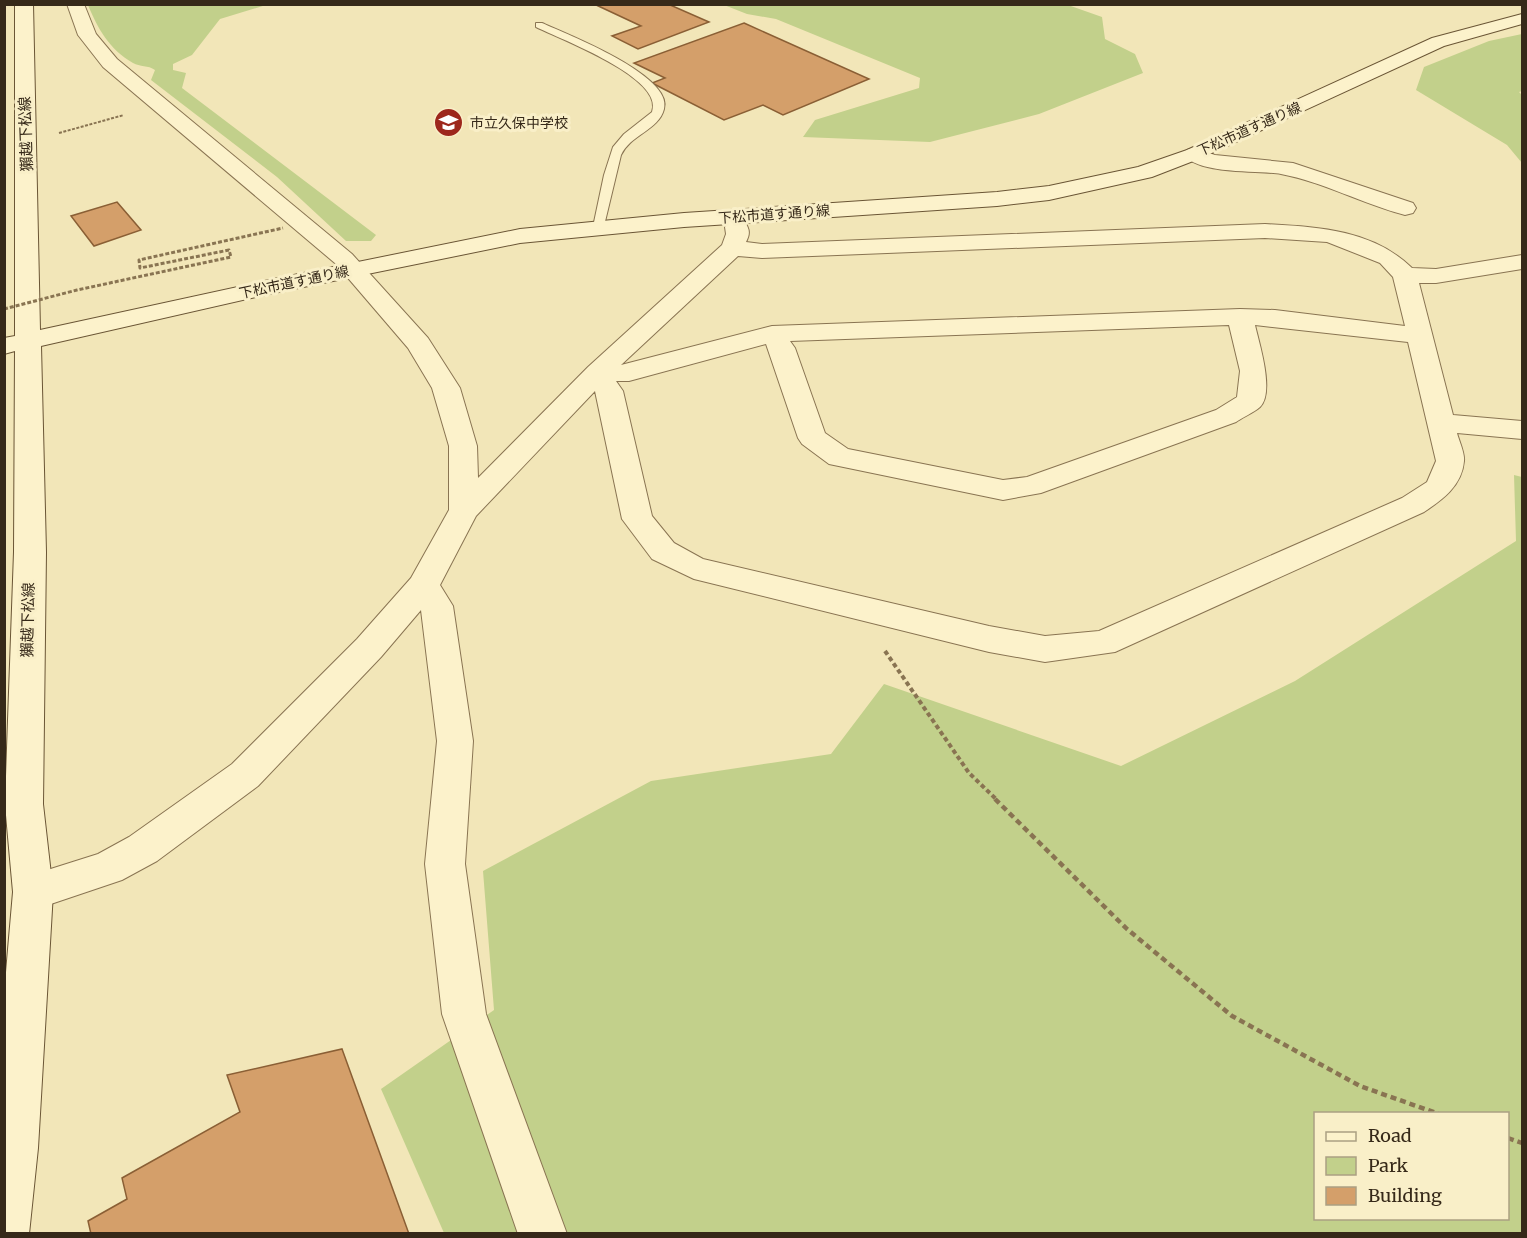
<svg xmlns="http://www.w3.org/2000/svg" width="1527" height="1238" viewBox="0 0 1527 1238" font-family="Merriweather,'Noto Sans JP',serif">
<rect width="100%" height="100%" fill="#f2e6b8"/>
<!-- green -->
<g fill="#c2d08b" fill-rule="evenodd">
<path d="M88,5h178l-46,14 -28,36 -19,9v6l13,3 -4,15 194,147 -5,6h-25l-69,-64 -126,-97 4,-10c-7,-5 -15,-3 -22,-7 -24,-14 -35,-34 -45,-58z"/>
<path d="M724,5h344l34,12 3,22 30,15 8,19 -104,41 -109,28 -127,-5 12,-17 104,-32 1,-10 -144,-59 -29,-5z"/>
<path d="M1522,34v57l-3,1 3,3v68l-15,-18 -91,-55 8,-23 65,-26z"/>
<path d="M1514,475l8,2v756h-1078l-63,-144 113,-79 -11,-139 168,-90 180,-27 53,-70 237,82 174,-85 221,-140zM1316,1114h192v104h-192z"/>
</g>
<!-- building -->
<g fill="#d49f6a" stroke="#8a5f35" stroke-width="1.5">
<path d="M594,4h74l41,18 -71,27 -26,-13 29,-10z"/>
<path d="M744,23l125,56 -86,36 -20,-10 -39,15 -72,-37 13,-5 -31,-15z"/>
<path d="M117,202l24,28 -47,16 -23,-30z"/>
<path d="M342,1049l67,185h-318l-3,-13 39,-22 -5,-21 118,-66 -13,-37z"/>
</g>
<g fill="none" stroke-linecap="round" stroke-linejoin="round">
<defs>
<path id="lane" d="M536,23h6c25,11 132,53 122,86 -5,21 -34,26 -43,46l-18,75h-8l-2,-3 11,-52 9,-28 11,-13 28,-22c13,-34 -92,-73 -116,-85z"/>
<g id="street">
<path d="M67,4h17l12,30 21,25 235,195 76,84 32,50 17,58 1,32 110,-111 134,-122 4,-11 -1,-7 4,-5h16c5,8 5,12 1,20l16,2 503,-20c52,3 107,5 147,44l24,1 86,-14v14l-86,14h-17l34,132 69,6v18l-65,-6c2,8 8,20 7,28 -2,25 -22,39 -40,51l-309,140 -70,10 -56,-10 -295,-73 -42,-20 -30,-40 -27,-128 -119,125 -36,69 13,21 20,135 -8,123 21,150 81,220h-49l-76,-220 -17,-150 12,-123 -16,-131 -40,47 -123,129 -101,75 -35,19 -89,30 -14,-5 -6,-13 6,-13 79,-25 31,-17 103,-73 125,-125 54,-61 38,-68v-64l-17,-58 -24,-40 -72,-84 -233,-197 -25,-32zM1265,238l62,4 53,21 13,14 12,49 -130,-16 -35,-1 -468,17 -151,39 117,-109 24,2zM1229,325l11,46 -3,26 -21,13 -189,67 -24,3 -155,-31 -23,-16 -30,-85 -5,-7zM1255,325l153,17 28,119 -9,21 -25,16 -303,133 -54,5 -56,-10 -286,-67 -29,-16 -22,-27 -29,-125 -7,-10h13l137,-37 32,94 4,6 27,20 174,36 38,-7 195,-71c7,-5 17,-9 24,-15 15,-15 -1,-64 -5,-82z"/>
<path d="M1194,148l21,7 78,8 120,40 3,5 -3,5 -8,2c-42,-11 -82,-33 -124,-41 -23,-4 -83,1 -98,-20l4,-4z"/>
</g>
<path id="secondary" d="M15,4h18l7,326 234,-51 246,-50 164,-16 313,-21 52,-6 89,-19 49,-17 245,-112 90,-24v10l-78,22 -243,112 -49,19 -103,23 -52,6 -313,21 -164,16 -246,50 -233,53 5,206 -3,252 10,88 -15,256 -9,86h-25v-239l9,-103 -8,-88 9,-252 1,-201 -11,3v-16l11,-2z"/>
</defs>
<!-- lane casing -->
<use href="#lane" stroke="#897452" stroke-width="2"/>
<!-- street casing -->
<use href="#street" stroke="#897452" stroke-width="2"/>
<!-- secondary casing -->
<use href="#secondary" stroke="#6a5535" stroke-width="2"/>
<!-- path-far2 -->
<path stroke="#897452" stroke-width="2" stroke-dasharray="3 1.5" stroke-linecap="butt" d="M59,133l65,-18"/>
<!-- path-far1 -->
<path stroke="#897452" stroke-width="4" stroke-dasharray="4.5 3" stroke-linecap="butt" d="M885,651l84,122 28,27"/>
<!-- path -->
<g stroke="#897452" stroke-width="4.5" stroke-dasharray="6 4" stroke-linecap="butt">
<path d="M995,799l132,130 105,87 128,70 79,28"/>
<path d="M1508,1138l14,5"/>
</g>
<!-- lane -->
<use href="#lane" fill="#fcf2cb" fill-rule="evenodd"/>
<!-- street -->
<use href="#street" fill="#fcf2cb" fill-rule="evenodd"/>
<!-- secondary -->
<use href="#secondary" fill="#fcf2cb" fill-rule="evenodd"/>
<!-- path-bridge -->
<path stroke="#897452" stroke-width="3" stroke-dasharray="4 2" stroke-linecap="butt" d="M4,309l73,-19 154,-33 -2,-7 -89,18 -1,-8 144,-32"/>
</g>
<!-- icons -->
<defs>
<symbol id="school-disc" viewBox="-11 -11 22 22"><circle r="9.5" fill="#9d271c" stroke="#f9efc8"/><path d="M0-5L7-2L0 1L-7-2ZM-4 1L0 2.5L4 1V4Q0 6-4 4Z" fill="#fff"/></symbol>
</defs>
<g fill-rule="evenodd">
<use href="#school-disc" x="432" y="106" width="33" height="33"/>
</g>
<g text-anchor="middle" stroke-width="6" stroke-linejoin="round" paint-order="stroke">
<!-- far-poi labels -->
<g font-size="14" fill="#362919" stroke="#f9efc8" text-anchor="start">
<text x="470" y="128">市立久保中学校</text>
</g>
<!-- far-street labels -->
<g font-size="14" fill="#362919" stroke="#f9efc8">
<text transform="translate(1249 129) rotate(-24)" y="5">下松市道す通り線</text>
<text transform="translate(774 214) rotate(-4)" y="5">下松市道す通り線</text>
<text transform="translate(294 282) rotate(-12)" y="5">下松市道す通り線</text>
</g>
<!-- street labels -->
<g font-size="15" fill="#362919" stroke="#f9efc8">
<text transform="translate(26 134) rotate(-92)" y="5">獺越下松線</text>
<text transform="translate(28 620) rotate(-89)" y="5">獺越下松線</text>
</g>
</g>
<!-- border -->
<rect width="1527" height="1238" fill="none" stroke="#362919" stroke-width="12"/>
<!-- legend -->
<rect x="1314" y="1112" width="195" height="108" fill="#f9efc8" stroke="#aba082" stroke-width="1.5"/>
<rect x="1326" y="1132" width="30" height="9" fill="#fcf2cb" stroke="#aba082" stroke-width="1.5"/>
<text x="1368" y="1142" font-size="18" fill="#362919">Road</text>
<rect x="1326" y="1157" width="30" height="18" fill="#c2d08b" stroke="#aba082" stroke-width="1.5"/>
<text x="1368" y="1172" font-size="18" fill="#362919">Park</text>
<rect x="1326" y="1187" width="30" height="18" fill="#d49f6a" stroke="#aba082" stroke-width="1.5"/>
<text x="1368" y="1202" font-size="18" fill="#362919">Building</text>
</svg>
